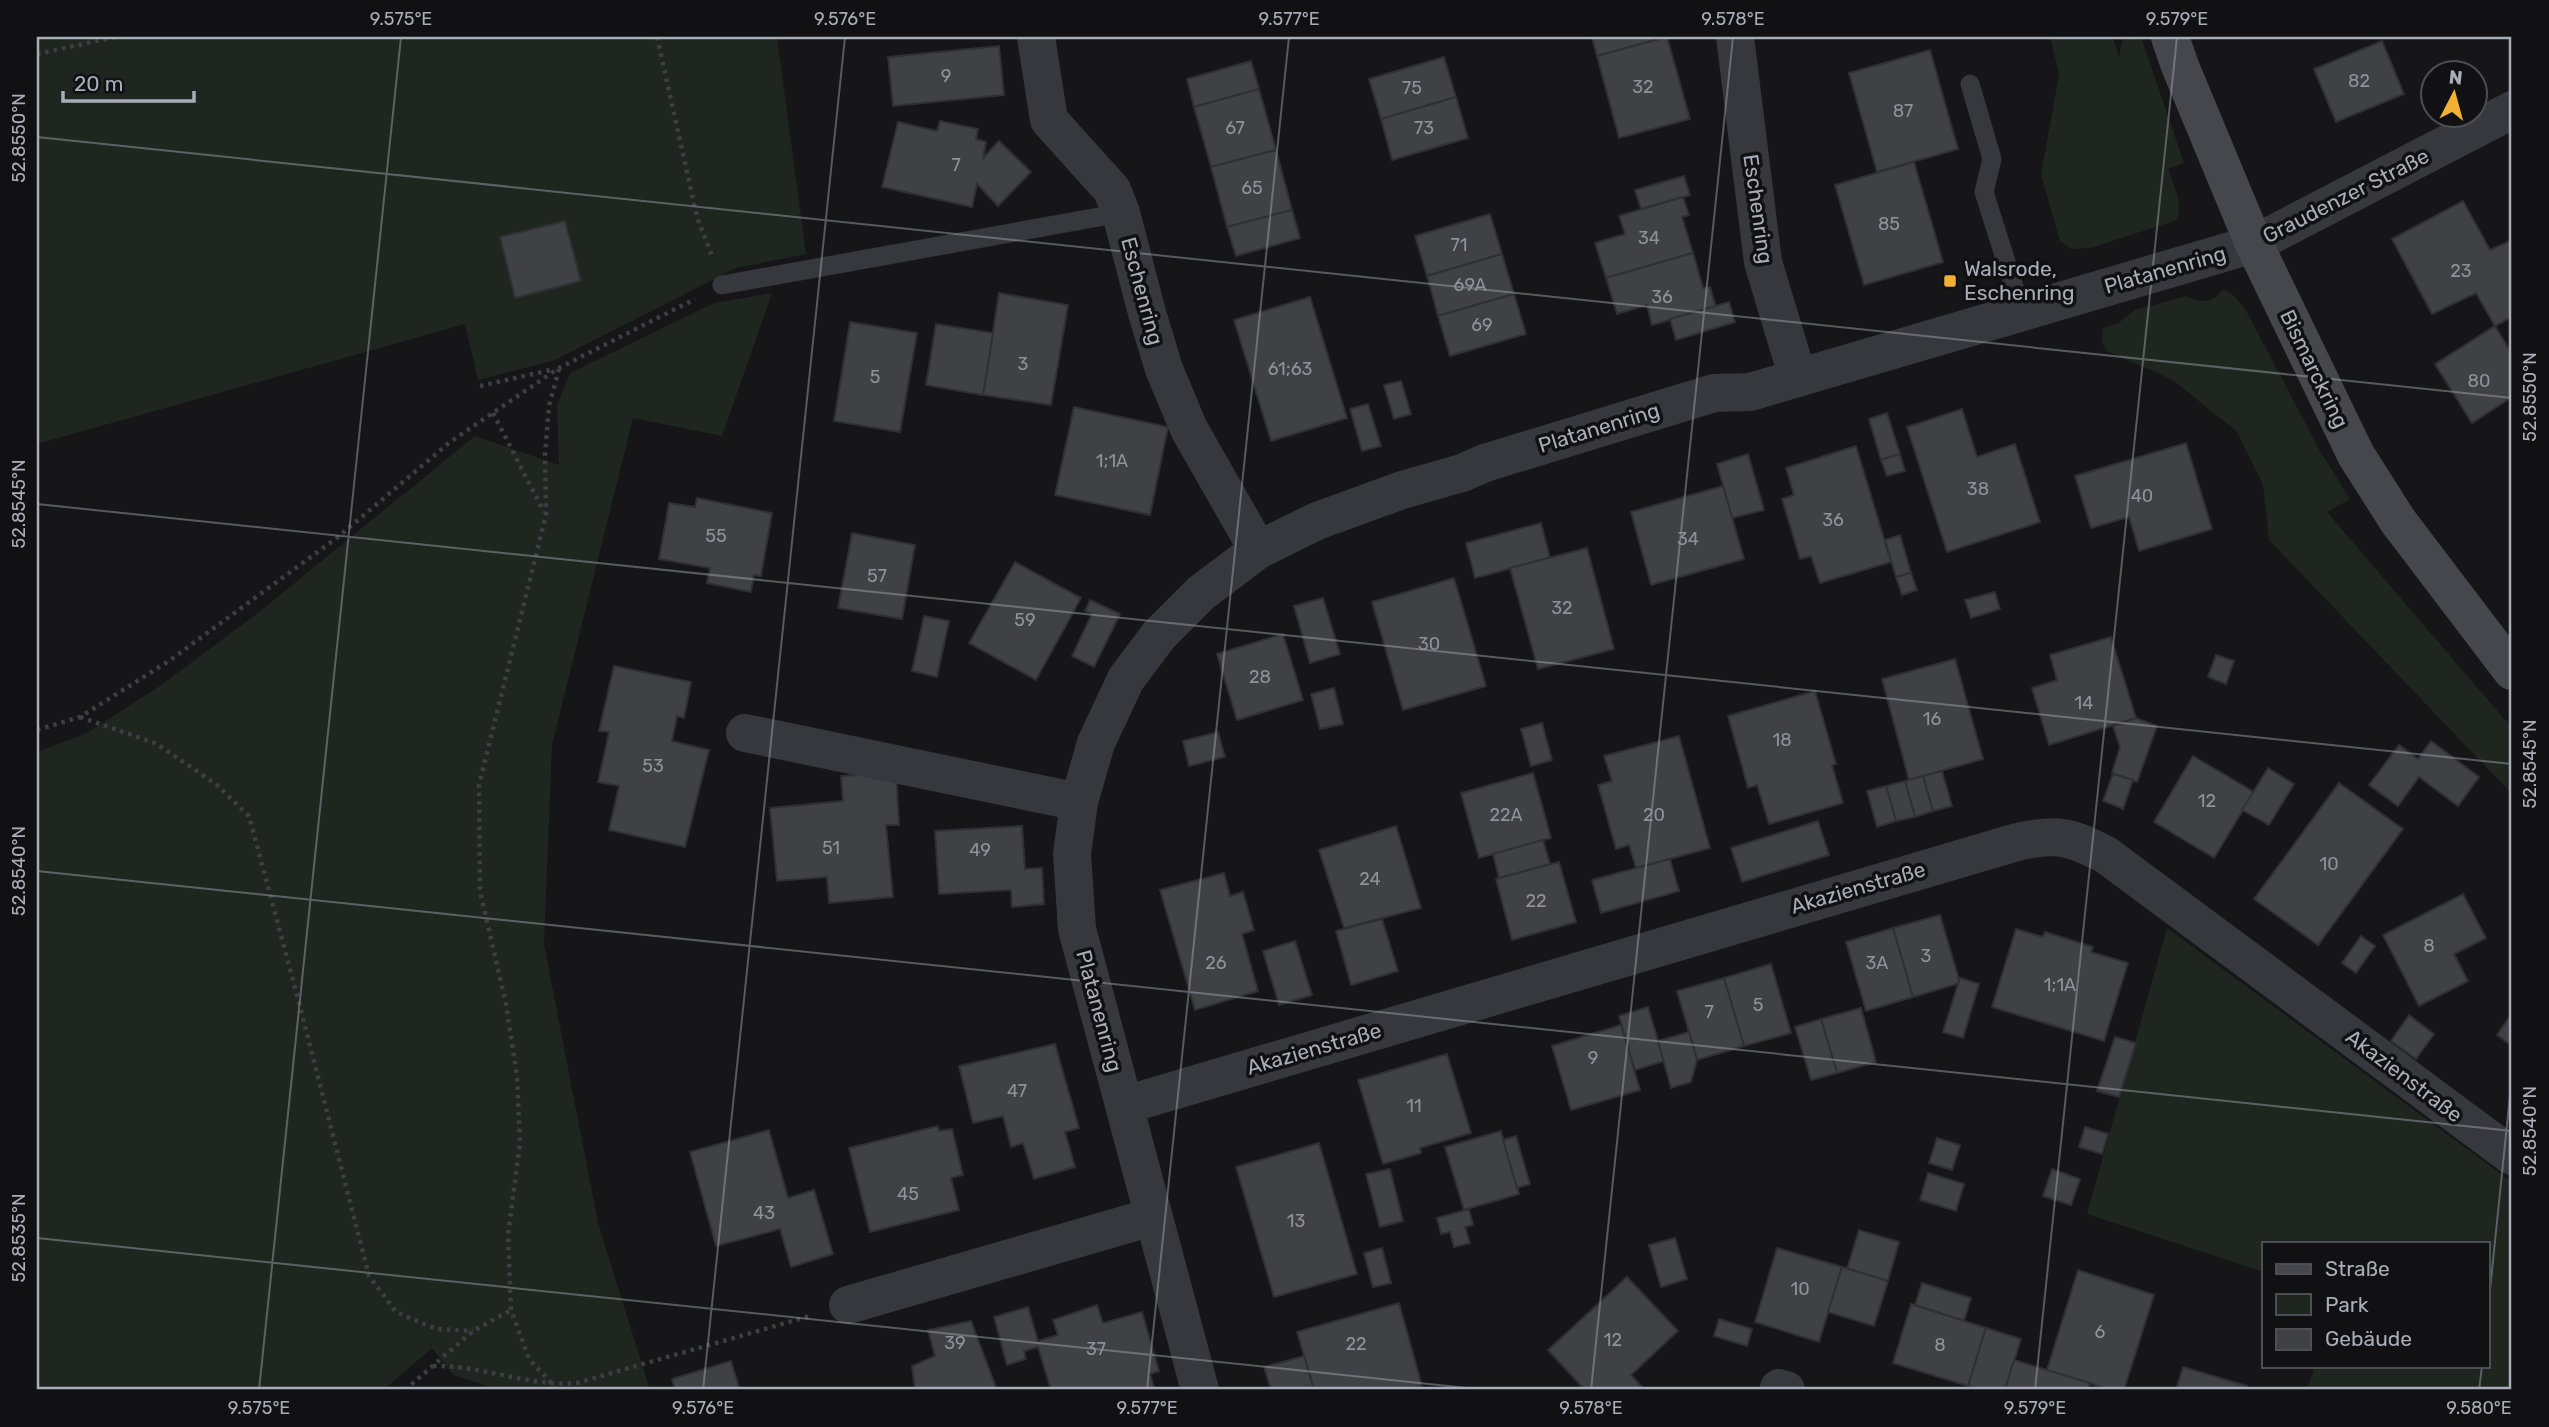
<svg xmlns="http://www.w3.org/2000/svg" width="2549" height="1427" viewBox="0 0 2549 1427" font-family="Rubik,sans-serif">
<rect width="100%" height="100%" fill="#161618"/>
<!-- green -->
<g fill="#1e261f">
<path d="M37,37h740l29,217 -70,14 -181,92 -77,20 -13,-56 -428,120z"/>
<path d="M2050,37h63l6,20 4,-20h18l43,126 -16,6c6,17 15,33 9,51l-86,28 -20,1 -11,-8 -19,-66 18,-101z"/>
<path d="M2223,289c12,4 19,16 26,27l71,135 30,48 -23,13 185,216v66l-243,-254 -6,-55 -26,-53 -64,-52 -66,-29 -5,-8 1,-15 14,-4 18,-14 51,-14 11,5h11l7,-3z"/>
<path d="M772,293l-50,143 -89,-18 -81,327 -8,199 54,279 52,167h-163l-2,-5 -32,-10 -21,-27 -49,42h-346v-638l48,-18 75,-48 99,-74 216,-176 84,29 -2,-60 13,-32 144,-70z"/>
<path d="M2167,928l345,254v208h-205l8,-24h173v-123h-224v29l-177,-58z"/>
</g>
<!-- building -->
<g fill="#404145" stroke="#303034" stroke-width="2">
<path d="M1592,37h74l-69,19z"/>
<path d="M1667,37l23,82 -71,19 -22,-82z"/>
<path d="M2382,41l22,53 -68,28 -22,-53z"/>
<path d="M999,46l5,49 -111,11 -5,-49z"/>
<path d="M1930,50l28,99 -81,23 -28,-99z"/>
<path d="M1444,57l12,40 -75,22 -12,-40z"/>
<path d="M1251,61l8,28 -65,18 -7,-28z"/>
<path d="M1259,89l17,61 -65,17 -17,-60z"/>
<path d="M1456,97l12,41 -76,22 -11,-41z"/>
<path d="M940,121l38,8 -2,10 10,3 -3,16 16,-17 32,31 -33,34 -21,-22 -5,23 -90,-20 16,-65 39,9z"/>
<path d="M1276,150l16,60 -65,17 -16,-60z"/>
<path d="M1914,162l29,100 -79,23 -29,-100z"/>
<path d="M1684,176l6,19 -49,14 -6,-19z"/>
<path d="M1683,197l6,18 -7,2 11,36 -87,25 -11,-35 30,-9 -6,-18z"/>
<path d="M2463,201l27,49 22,-10v77l-17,9 -19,-33 -44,21 -40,-75z"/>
<path d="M1292,210l8,28 -64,18 -9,-29z"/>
<path d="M1490,214l12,40 -75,22 -12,-40z"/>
<path d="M565,221l16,60 -66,17 -15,-61z"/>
<path d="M1693,253l10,35 7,-1 6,20 -64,18 -5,-20 -30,9 -11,-36z"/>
<path d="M1502,254l12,40 -76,22 -11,-40z"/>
<path d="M999,293l69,12 -17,100 -68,-10z"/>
<path d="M1514,294l12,40 -76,22 -12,-40z"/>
<path d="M1310,297l37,121 -76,23 -37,-121z"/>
<path d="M1729,302l6,20 -59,18 -6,-21z"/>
<path d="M850,322l67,11 -17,99 -66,-11z"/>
<path d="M936,324l57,9 -10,62 -57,-10z"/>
<path d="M2495,326l17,28v43l-40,26 -37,-59z"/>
<path d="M1401,381l10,33 -17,5 -10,-34z"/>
<path d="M1368,404l13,42 -19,5 -12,-42z"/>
<path d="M1074,407l94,20 -18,88 -95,-20z"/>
<path d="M1962,409l15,48 38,-13 25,78 -93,30 -40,-125z"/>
<path d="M1887,413l13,41 -19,6 -12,-41z"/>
<path d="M2186,443l26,86 -73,22 -10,-34 -38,11 -16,-52z"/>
<path d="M1856,446l35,116 -71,21 -9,-27 -11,3 -18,-60 12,-4 -8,-27z"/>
<path d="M1748,454l16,56 -32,8 -15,-54z"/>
<path d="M1900,454l5,17 -18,5 -6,-16z"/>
<path d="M1723,486l21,73 -93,26 -20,-73z"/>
<path d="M697,498l75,15 -11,63 -7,-1 -3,17 -44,-9 3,-15 -51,-9 10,-56 26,4z"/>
<path d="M1541,523l9,35 -75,20 -9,-35z"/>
<path d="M852,533l63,12 -13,74 -64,-11z"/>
<path d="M1900,535l11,38 -15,4 -11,-37z"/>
<path d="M1587,548l27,101 -76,20 -28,-101z"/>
<path d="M1015,562l66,36 -45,82 -67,-37z"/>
<path d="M1911,573l6,17 -15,5 -6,-18z"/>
<path d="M1454,578l32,108 -83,24 -31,-108z"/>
<path d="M1995,592l5,17 -29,9 -6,-18z"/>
<path d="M1323,598l17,56 -30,9 -16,-57z"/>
<path d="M1090,600l30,14 -26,53 -22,-11 20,-42 -7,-3z"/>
<path d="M924,616l25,5 -12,56 -25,-6z"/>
<path d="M1283,634l20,66 -66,20 -20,-66z"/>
<path d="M2111,637l25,81 -87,27 -17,-57 25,-8 -7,-25z"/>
<path d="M2216,655l18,6 -8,23 -18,-7z"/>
<path d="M1955,659l28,100 -74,21 -27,-101z"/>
<path d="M614,666l77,16 -7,36 -7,-2 -5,25 37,9 -24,97 -76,-17 10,-44 -21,-4 11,-50 -10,-1z"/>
<path d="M1334,688l9,36 -23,5 -9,-35z"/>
<path d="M1815,691l21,73 -4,1 11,38 -74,21 -12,-39 -9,3 -20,-72z"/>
<path d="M2136,718l21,8 -20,56 -25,-9 8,-26 -7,-21z"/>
<path d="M1542,723l10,37 -21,6 -10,-37z"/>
<path d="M1218,732l7,25 -36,9 -6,-25z"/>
<path d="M1679,736l31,112 -74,20 -7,-23 -13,4 -18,-64 14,-4 -8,-25z"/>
<path d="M2431,741l48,36 -21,29 -39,-29 -21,29 -29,-21 30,-40 19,14z"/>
<path d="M2193,756l61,36 -40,66 -60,-36z"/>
<path d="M2268,768l26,16 -25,41 -27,-15z"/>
<path d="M1942,771l10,35 -19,5 -10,-35z"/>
<path d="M896,773l3,52h-13l7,72 -64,6 -2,-26 -50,4 -7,-73 73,-7 -2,-25z"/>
<path d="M1533,773l18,65 -72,20 -18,-65z"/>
<path d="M2113,774l20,6 -10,29 -20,-8z"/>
<path d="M1923,776l10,35 -18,6 -10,-36z"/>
<path d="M1905,781l10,36 -19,4 -10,-35z"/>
<path d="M2339,783l64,46 -85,116 -64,-46z"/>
<path d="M1886,786l10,35 -19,6 -10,-36z"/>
<path d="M1818,821l11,34 -87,27 -11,-34z"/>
<path d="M1022,826l3,43 17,-1 2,36 -32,3 -1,-17 -72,4 -4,-63z"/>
<path d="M1396,826l25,82 -77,20 -25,-78z"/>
<path d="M1543,840l7,24 -51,14 -6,-24z"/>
<path d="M1670,859l9,32 -78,22 -9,-33z"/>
<path d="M1559,862l17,60 -64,18 -16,-61z"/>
<path d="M1224,873l6,23 13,-4 11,38 -12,4 16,57 -63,19 -35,-120z"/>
<path d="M2463,894l23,44 -32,16 14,27 -49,25 -36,-71z"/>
<path d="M1940,915l20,68 -47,14 -20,-69z"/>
<path d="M1382,919l16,52 -47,14 -15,-54z"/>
<path d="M1893,928l20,69 -47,14 -20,-69z"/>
<path d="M2016,929l27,8 2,-5 48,15 -2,5 37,11 -24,78 -112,-34z"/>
<path d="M2361,936l14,10 -19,27 -14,-10z"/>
<path d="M1295,941l17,54 -33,10 -16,-54z"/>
<path d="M1771,964l20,69 -47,13 -20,-68z"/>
<path d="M1724,978l20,68 -47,14 -20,-69z"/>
<path d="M1960,978l19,6 -16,54 -20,-6z"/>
<path d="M1648,1007l16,54 -29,9 -16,-54z"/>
<path d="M1861,1008l15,54 -39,11 -16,-54z"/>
<path d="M2512,1013v33l-15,-11z"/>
<path d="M2409,1015l25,19 -18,25 -25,-18z"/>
<path d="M1821,1019l16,54 -26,7 -16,-53z"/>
<path d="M1621,1025l19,65 -69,20 -19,-64z"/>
<path d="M1689,1032l8,28 -6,22 -20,6 -13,-47z"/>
<path d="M2115,1037l21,6 -17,54 -22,-6z"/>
<path d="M1055,1044l24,84 -14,4 10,35 -41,12 -11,-36 -12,4 -8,-31 -30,7 -14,-57z"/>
<path d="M1447,1054l24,79 -51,15 1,5 -38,11 -25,-84z"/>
<path d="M938,1126l1,5 13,-2 11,46 -12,3 8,32 -89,22 -21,-84z"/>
<path d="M2085,1127l23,7 -6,20 -23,-7z"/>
<path d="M769,1130l19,68 26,-8 19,64 -42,13 -11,-38 -64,17 -26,-94z"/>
<path d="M1501,1131l18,63 -55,16 -19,-63z"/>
<path d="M1516,1136l14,48 -13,4 -14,-48z"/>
<path d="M1937,1138l23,7 -8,25 -23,-7z"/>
<path d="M1319,1143l38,131 -83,23 -38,-130z"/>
<path d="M1390,1169l13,52 -23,6 -14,-53z"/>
<path d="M2052,1169l28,10 -9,26 -28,-9z"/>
<path d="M1928,1173l36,11 -8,27 -36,-11z"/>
<path d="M1469,1209l4,16 -8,2 5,16 -16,4 -4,-15 -9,2 -4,-16z"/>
<path d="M1859,1230l40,12 -11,39 -41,-12z"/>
<path d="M1675,1238l12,41 -26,8 -12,-42z"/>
<path d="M1382,1248l9,35 -18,4 -9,-34z"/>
<path d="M1777,1248l65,19 -23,75 -64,-20z"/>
<path d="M1842,1267l46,14 -14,45 -46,-14z"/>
<path d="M2078,1270l76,25 -30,95h-13l-64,-20z"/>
<path d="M1627,1277l51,54 -47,44 14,15h-60l-37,-40z"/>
<path d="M1922,1283l49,15 -7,23 -49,-16z"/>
<path d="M1399,1303l23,83 -16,4h-92l-17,-58z"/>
<path d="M1911,1304l75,24 -18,58 -75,-23z"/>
<path d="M1097,1305l6,18 39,-11 17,59 -9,3 5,16h-104l-13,-43 -14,4 2,8 -19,6 -13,-48 34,-10 10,34 20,-6 -5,-15z"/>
<path d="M1719,1319l33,10 -5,17 -33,-10z"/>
<path d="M971,1321l26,69h-82l-3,-24 23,-10 -7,-26z"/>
<path d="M1986,1328l35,11 -16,51h-23l-14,-4z"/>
<path d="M1304,1356l10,34h-43l-7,-23z"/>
<path d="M2014,1360l76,23 -2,7h-83z"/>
<path d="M731,1361l9,29h-65l-3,-11z"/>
<path d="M2183,1367l64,19 -1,4h-70z"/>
</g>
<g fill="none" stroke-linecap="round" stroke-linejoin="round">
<!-- path -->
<g stroke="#3d3f44" stroke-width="4.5" stroke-dasharray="3.5 5" stroke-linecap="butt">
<path d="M657,37l40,180 15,39"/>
<path d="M37,54l78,-17"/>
<path d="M480,386l75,-17"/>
<path d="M493,413l51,99"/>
<path d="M80,717l75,26 61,41 33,32 48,179 72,281 27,36 40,17 37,2"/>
<path d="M37,730l43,-13 89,-56 169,-124 112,-95 109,-74 136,-69"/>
<path d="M433,1366c49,-1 95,21 144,17l233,-67"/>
<path d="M405,1390l68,-59 38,-21"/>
<path d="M556,1390l-3,-5 -24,-26 -18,-49 -3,-75 12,-92 -3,-67 -11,-72 -26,-113 -1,-106 67,-270 -1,-61 4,-48 10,-37"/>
</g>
<!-- lane -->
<g stroke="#37383d" stroke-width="19">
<path d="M1970,84l22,75 -8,33 38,120"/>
<path d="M722,285l399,-72"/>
</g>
<!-- street -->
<g stroke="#37383d" stroke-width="38">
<path d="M1036,37l13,83 63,70 9,23 26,100 17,56 25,60 69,121"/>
<path d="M1735,37l28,225 35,116"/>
<path d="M745,733l334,69"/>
<path d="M1125,1105l892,-263c41,-9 52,-6 89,13l406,301"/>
<path d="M848,1305l304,-88"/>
<path d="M1779,1388l7,2"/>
<path d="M1200,1390l-123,-461 -5,-75 7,-52 17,-59 30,-64 33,-44 42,-42 57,-43 59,-29 85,-31 60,-17 23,-10 229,-70 36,-1 504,-148 258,-134"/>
</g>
<!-- secondary -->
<path stroke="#45474d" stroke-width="38" d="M2170,37l10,29 74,178 102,211 42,66 114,150"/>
</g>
<!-- ticks -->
<path fill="none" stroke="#a8adb8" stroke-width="2" stroke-opacity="0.45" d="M37,137l2475,261M37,504l2475,260M37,871l2475,260M37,1238l1449,152M2488,1309l24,-233M259,1390l142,-1353M703,1390l142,-1353M1147,1390l142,-1353M1591,1390l142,-1353M2035,1390l142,-1353M2479,1390l3,-24"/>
<!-- markers -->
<rect fill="#f2b134" stroke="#111113" stroke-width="2.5" x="1943" y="274" width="14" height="14" rx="3.5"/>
<g text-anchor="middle" stroke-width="7" stroke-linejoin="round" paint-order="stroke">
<!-- number labels -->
<g font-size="18" fill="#8e929b">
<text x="946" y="82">9</text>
<text x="2359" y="87">82</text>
<text x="1643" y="93">32</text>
<text x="1412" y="94">75</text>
<text x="1903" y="117">87</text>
<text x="1235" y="134">67</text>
<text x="1424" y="134">73</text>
<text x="956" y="171">7</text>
<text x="1252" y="194">65</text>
<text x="1889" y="230">85</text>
<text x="1649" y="244">34</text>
<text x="1459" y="251">71</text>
<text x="2461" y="277">23</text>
<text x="1470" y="291">69A</text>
<text x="1662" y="303">36</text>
<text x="1482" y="331">69</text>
<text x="1023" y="370">3</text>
<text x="1290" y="375">61;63</text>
<text x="875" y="383">5</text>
<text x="2479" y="387">80</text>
<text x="1112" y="467">1;1A</text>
<text x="1978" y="495">38</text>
<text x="2142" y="502">40</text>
<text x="1833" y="526">36</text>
<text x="716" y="542">55</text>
<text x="1688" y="545">34</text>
<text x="877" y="582">57</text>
<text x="1562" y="614">32</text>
<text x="1025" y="626">59</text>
<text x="1429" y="650">30</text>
<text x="1260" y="683">28</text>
<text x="2084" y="709">14</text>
<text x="1932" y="725">16</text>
<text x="1782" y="746">18</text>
<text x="653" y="772">53</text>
<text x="2207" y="807">12</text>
<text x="1506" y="821">22A</text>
<text x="1654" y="821">20</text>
<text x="831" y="854">51</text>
<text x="980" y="856">49</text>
<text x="2329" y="870">10</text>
<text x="1370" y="885">24</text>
<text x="1536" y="907">22</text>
<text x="2429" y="952">8</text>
<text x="1926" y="962">3</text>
<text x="1216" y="969">26</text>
<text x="1877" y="969">3A</text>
<text x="2060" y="991">1;1A</text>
<text x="1758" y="1011">5</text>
<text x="1709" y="1018">7</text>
<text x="1593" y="1064">9</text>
<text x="1017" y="1097">47</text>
<text x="1414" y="1112">11</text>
<text x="908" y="1200">45</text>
<text x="764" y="1219">43</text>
<text x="1296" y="1227">13</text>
<text x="1800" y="1295">10</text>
<text x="2100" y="1338">6</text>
<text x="1613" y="1346">12</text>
<text x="955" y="1349">39</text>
<text x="1356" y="1350">22</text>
<text x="1940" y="1351">8</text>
<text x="1096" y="1355">37</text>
</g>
<!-- street labels -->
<g font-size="21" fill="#a8adb8" stroke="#111113">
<text transform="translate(2346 196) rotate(-27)" y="7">Graudenzer Straße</text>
<text transform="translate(1758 209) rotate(82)" y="7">Eschenring</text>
<text transform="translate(2165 270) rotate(-16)" y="7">Platanenring</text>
<text transform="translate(1142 291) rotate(75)" y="7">Eschenring</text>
<text transform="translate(2314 369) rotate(64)" y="7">Bismarckring</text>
<text transform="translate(1599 428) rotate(-17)" y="7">Platanenring</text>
<text transform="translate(1858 888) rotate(-16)" y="7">Akazienstraße</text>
<text transform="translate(1099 1011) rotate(75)" y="7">Platanenring</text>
<text transform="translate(1314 1049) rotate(-16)" y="7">Akazienstraße</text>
<text transform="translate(2404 1076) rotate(37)" y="7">Akazienstraße</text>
</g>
<!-- poi labels -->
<g font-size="21" fill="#a8adb8" stroke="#111113" text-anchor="start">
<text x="1964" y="276">Walsrode,<tspan x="1964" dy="24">Eschenring</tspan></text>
</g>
</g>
<!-- border -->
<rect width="2549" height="1427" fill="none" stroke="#111113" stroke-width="77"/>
<!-- legend -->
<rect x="2262" y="1242" width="228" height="126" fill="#111113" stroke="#4d4f55" stroke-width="2"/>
<rect x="2276" y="1264" width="35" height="10" fill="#45474d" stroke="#4d4f55" stroke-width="2"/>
<text x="2325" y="1276" font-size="21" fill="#a8adb8">Straße</text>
<rect x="2276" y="1294" width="35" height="21" fill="#1e261f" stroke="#4d4f55" stroke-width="2"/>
<text x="2325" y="1312" font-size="21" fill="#a8adb8">Park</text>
<rect x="2276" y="1329" width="35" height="21" fill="#404145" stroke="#4d4f55" stroke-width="2"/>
<text x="2325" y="1346" font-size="21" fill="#a8adb8">Gebäude</text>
<!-- north arrow -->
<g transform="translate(2454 94) rotate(6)"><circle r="33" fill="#111113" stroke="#4d4f55" stroke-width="2"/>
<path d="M0-5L12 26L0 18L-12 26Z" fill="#f2b134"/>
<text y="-10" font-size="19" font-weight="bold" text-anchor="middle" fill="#a8adb8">N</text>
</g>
<!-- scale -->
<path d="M63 91v10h131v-10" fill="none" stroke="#a8adb8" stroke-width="3.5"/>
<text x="74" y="91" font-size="21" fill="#a8adb8" stroke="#111113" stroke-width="5" paint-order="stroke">20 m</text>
<rect x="38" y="38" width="2472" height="1350" fill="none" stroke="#a8adb8" stroke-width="2.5"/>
<g font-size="18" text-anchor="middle" fill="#a8adb8">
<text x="401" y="25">9.575°E</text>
<text x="845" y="25">9.576°E</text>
<text x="1289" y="25">9.577°E</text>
<text x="1733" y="25">9.578°E</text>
<text x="2177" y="25">9.579°E</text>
<text transform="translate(19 138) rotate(-90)" y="6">52.8550°N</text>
<text transform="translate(2530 397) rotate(-90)" y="6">52.8550°N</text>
<text transform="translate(19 504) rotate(-90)" y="6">52.8545°N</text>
<text transform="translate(2530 764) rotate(-90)" y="6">52.8545°N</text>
<text transform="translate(19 871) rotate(-90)" y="6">52.8540°N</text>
<text transform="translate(2530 1131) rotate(-90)" y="6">52.8540°N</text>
<text transform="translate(19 1238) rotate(-90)" y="6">52.8535°N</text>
<text x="259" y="1414">9.575°E</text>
<text x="703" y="1414">9.576°E</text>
<text x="1147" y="1414">9.577°E</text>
<text x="1591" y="1414">9.578°E</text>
<text x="2035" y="1414">9.579°E</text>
<text x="2479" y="1414">9.580°E</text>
</g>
</svg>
